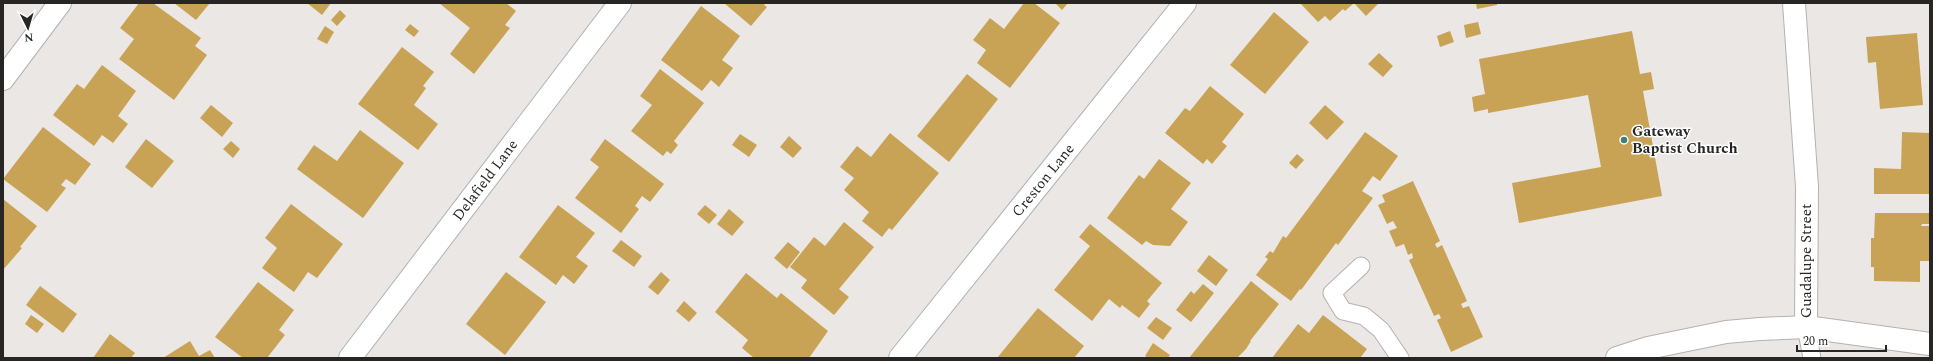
<svg xmlns="http://www.w3.org/2000/svg" width="1933" height="361" viewBox="0 0 1933 361" font-family="Spectral,serif">
<rect width="100%" height="100%" fill="#eae7e5"/>
<!-- building -->
<g fill="#c9a355">
<path d="M139,3h14l48,35 -6,8 12,9 -33,45 -55,-41 15,-20 -14,-11z"/>
<path d="M174,3h36l-14,17z"/>
<path d="M307,3h24l-9,12z"/>
<path d="M439,3h67l10,8 -11,14 5,3 -36,46 -24,-20 20,-26z"/>
<path d="M724,3h42l-2,2 3,2 -16,19z"/>
<path d="M1024,3h10l26,20 -50,65 -33,-25 9,-13 -13,-10 17,-22 14,11z"/>
<path d="M1055,3h13l-6,7z"/>
<path d="M1300,3h54l-9,8 -2,-2 -13,12 -5,-5 -7,6z"/>
<path d="M1354,3h25l-13,13z"/>
<path d="M1476,3h21v2l-20,4z"/>
<path d="M701,6l39,30 -18,24 11,8 -14,19 -8,-7 -9,11 -41,-31z"/>
<path d="M340,10l6,6 -9,10 -6,-6z"/>
<path d="M1274,12l35,30 -44,52 -35,-29z"/>
<path d="M1478,22l3,12 -15,4 -2,-13z"/>
<path d="M410,24l9,7 -5,6 -9,-7z"/>
<path d="M325,26l9,6 -7,12 -10,-5z"/>
<path d="M1450,31l4,11 -14,5 -3,-11z"/>
<path d="M1632,31l8,43 11,-2 3,17 -11,2 19,105 -143,27 -7,-40 89,-16 -13,-72 -100,18v-4l-14,3 -2,-15 13,-3 -6,-35z"/>
<path d="M1917,33l6,72 -43,4 -4,-47 -8,1 -2,-26z"/>
<path d="M402,47l32,25 -11,14 3,2 -12,17 24,19 -20,26 -60,-46z"/>
<path d="M1379,53l14,13 -10,11 -15,-13z"/>
<path d="M102,65l34,26 -18,25 10,8 -15,19 -11,-8 -8,11 -41,-31 24,-31 7,5z"/>
<path d="M660,69l44,34 -30,38 4,4 -7,9 -4,-3 -4,5 -32,-25 21,-26 -12,-9z"/>
<path d="M967,74l31,25 -49,63 -32,-26z"/>
<path d="M1210,86l34,28 -22,28 5,4 -15,18 -5,-5 -4,5 -38,-31 20,-25 5,3z"/>
<path d="M211,105l22,18 -11,14 -22,-19z"/>
<path d="M1325,105l19,17 -17,18 -18,-17z"/>
<path d="M43,127l48,37 -16,21 -9,-6 -5,6 5,3 -19,24 -44,-33z"/>
<path d="M360,130l44,33 -41,55 -66,-49 17,-24 23,16z"/>
<path d="M1365,132l33,24 -18,25 -7,-5 -11,15 11,7 -35,47 -2,-2 -35,47 -1,-1 -9,12 -35,-26 12,-16 -3,-2 5,-6 3,2 10,-17 3,2z"/>
<path d="M1902,132l28,1v61h-56v-26l27,1z"/>
<path d="M890,133l49,40 -47,57 -3,-2 -7,9 -20,-16 7,-9 -25,-22 10,-12 -14,-11 17,-21 14,11z"/>
<path d="M740,134l17,11 -8,12 -17,-12z"/>
<path d="M789,136l13,12 -9,10 -13,-11z"/>
<path d="M146,139l28,22 -22,27 -27,-21z"/>
<path d="M605,139l59,45 -14,18 -8,-6 -7,10 4,3 -18,24 -46,-35 24,-31 -9,-7z"/>
<path d="M231,141l9,8 -7,9 -10,-9z"/>
<path d="M1297,154l7,6 -8,9 -7,-6z"/>
<path d="M1159,159l32,24 -20,26 17,13 -18,24 -17,-1 -7,-4 -4,4 -35,-27 32,-43 5,4z"/>
<path d="M1413,181l27,60 -5,3 2,4 5,-3 25,56 -6,3 2,4 6,-2 14,31 -32,15 -14,-32 4,-2 -2,-4 -5,2 -25,-56 4,-2 -1,-5 -4,2 -4,-11 -8,3 -7,-16 8,-3 -4,-7 -6,3 -9,-19 7,-3 -3,-7z"/>
<path d="M3,199l34,27 -17,21 2,1 -19,22z"/>
<path d="M291,204l52,40 -26,34 -9,-6 -14,20 -32,-24 15,-20 -12,-10z"/>
<path d="M558,205l37,28 -19,24 12,9 -14,18 -11,-9 -7,10 -37,-28z"/>
<path d="M705,205l12,10 -8,9 -12,-10z"/>
<path d="M729,209l15,13 -12,14 -15,-12z"/>
<path d="M1875,213h55v11h-8l-1,2h9v35h-10v21l-46,-1v-14h-3v-29h3z"/>
<path d="M844,222l30,25 -35,42 10,8 -15,18 -33,-27 6,-8 -17,-13 24,-30 11,9z"/>
<path d="M1090,224l72,59 -15,18 3,3 -11,14 -17,-13 -2,3 -11,-9 -17,22 -38,-31 36,-44 -11,-9z"/>
<path d="M621,240l21,16 -8,11 -22,-16z"/>
<path d="M788,242l12,10 -13,17 -13,-11z"/>
<path d="M1209,255l19,15 -12,16 -19,-15z"/>
<path d="M506,272l40,30 -41,53 -39,-31z"/>
<path d="M661,272l9,8 -12,15 -10,-8z"/>
<path d="M746,273l31,25 4,-5 47,38 -19,27h-55l-12,-10 6,-8 -33,-28z"/>
<path d="M1251,281l28,23 -29,37h1l-5,8 -9,9h-48z"/>
<path d="M258,282l36,28 -15,20 6,5 -18,23h-24l-28,-21z"/>
<path d="M1203,284l11,9 -23,29 -15,-12 15,-19 3,3z"/>
<path d="M40,286l37,28 -14,19 -37,-28z"/>
<path d="M684,301l13,12 -8,9 -13,-11z"/>
<path d="M1038,308l46,38 -10,12h-77z"/>
<path d="M31,315l13,9 -7,9 -12,-9z"/>
<path d="M1323,315l44,34 -7,9h-88l26,-34 11,9z"/>
<path d="M1156,317l16,11 -9,12 -16,-12z"/>
<path d="M110,334l25,19 -4,5h-38z"/>
<path d="M190,341l9,15 11,-6 5,8h-52z"/>
<path d="M1153,343l17,12 -2,3h-20l-3,-2z"/>
</g>
<g fill="none" stroke-linecap="round" stroke-linejoin="round">
<defs>
<g id="service">
<path d="M1361,266l-29,27 11,18 21,5 17,14 19,28"/>
<path d="M1806,327l6,31"/>
</g>
<g id="minor">
<path d="M3,79l57,-76"/>
<path d="M350,358l270,-355"/>
<path d="M900,358l285,-355"/>
</g>
<g id="tertiary">
<path d="M1794,3l13,184 -1,140"/>
<path d="M1617,358l31,-10 78,-16 34,-3 46,-2 124,17"/>
</g>
</defs>
<!-- service casing -->
<use href="#service" stroke="#b4b2af" stroke-width="19"/>
<!-- minor casing -->
<use href="#minor" stroke="#b4b2af" stroke-width="24"/>
<!-- tertiary casing -->
<use href="#tertiary" stroke="#b4b2af" stroke-width="24"/>
<!-- service -->
<use href="#service" stroke="#fff" stroke-width="17"/>
<!-- minor -->
<use href="#minor" stroke="#fff" stroke-width="22"/>
<!-- tertiary -->
<use href="#tertiary" stroke="#fff" stroke-width="22"/>
</g>
<!-- markers -->
<circle fill="#3f8171" stroke="#fff" stroke-width="1.5" cx="1624" cy="140" r="4"/>
<g text-anchor="middle" stroke-width="3" stroke-linejoin="round" paint-order="stroke">
<!-- poi labels -->
<g font-size="15" font-weight="bold" fill="#272625" stroke="#fff" text-anchor="start">
<text x="1632" y="136">Gateway<tspan x="1632" dy="17">Baptist Church</tspan></text>
</g>
<!-- street labels -->
<g font-size="15" fill="#272625" stroke="#fff">
<text transform="translate(485 180) rotate(-53)" y="5">Delafield Lane</text>
<text transform="translate(1043 180) rotate(-51)" y="5">Creston Lane</text>
<text transform="translate(1806 261) rotate(-90)" y="5">Guadalupe Street</text>
</g>
</g>
<!-- border -->
<rect width="1933" height="361" fill="none" stroke="#272625" stroke-width="8"/>
<!-- north arrow -->
<g transform="translate(28 28) rotate(175)" stroke="#ffffff" stroke-width="3" paint-order="stroke">
<path d="M0-3L7 15L0 10L-7 15Z" fill="#272625"/>
<text y="-6" font-size="11" font-weight="bold" text-anchor="middle" fill="#272625">N</text>
</g>
<!-- scale -->
<path d="M1797 345v6h89v-6" fill="none" stroke="#272625" stroke-width="2"/>
<text x="1803" y="345" font-size="12" fill="#272625" stroke="#ffffff" stroke-width="3" paint-order="stroke">20 m</text>
</svg>
